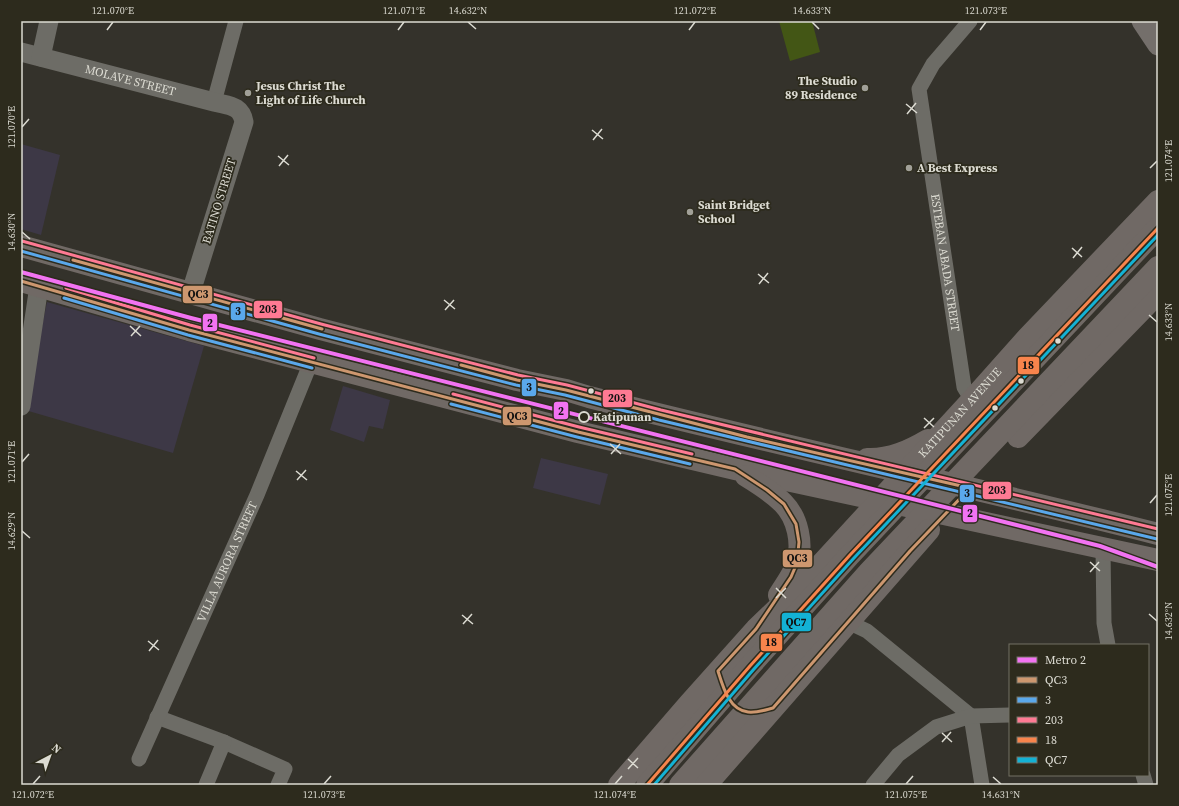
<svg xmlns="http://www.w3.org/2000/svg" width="1179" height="806" viewBox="0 0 1179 806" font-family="'Source Serif 4',serif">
<rect width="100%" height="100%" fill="#34322b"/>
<!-- commercial -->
<g fill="#3d3846">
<path d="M21,144l39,11 -19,80 -20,-6z"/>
<path d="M47,302l157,44 -31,107 -148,-43z"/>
<path d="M343,386l47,14 -7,29 -14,-3 -5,16 -34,-12z"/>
<path d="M541,458l67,16 -8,31 -67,-17z"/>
</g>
<!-- green -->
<path fill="#435615" d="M779,21h33l8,31 -30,9z"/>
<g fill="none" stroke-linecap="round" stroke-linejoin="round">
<!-- minor -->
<g stroke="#6d6c66" stroke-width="15">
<path id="s1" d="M970,21l-37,43 -14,25 45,298 8,13"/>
<path d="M214,102l22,-81"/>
<path d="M1103,549l1,74 4,22"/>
<path d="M848,622l19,9 104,85 11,69"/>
<path d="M157,717l67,25 61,27 -7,16"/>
<path id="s2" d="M139,759l118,-264 54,-133"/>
<path d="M1143,775l3,10"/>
<path d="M206,785l18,-43"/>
<path d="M873,785l25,-30 38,-28 35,-11 39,-1"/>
</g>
<!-- tertiary -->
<g stroke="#6d6c66" stroke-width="19">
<path id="s3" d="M21,52l193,50c15,4 27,3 30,20l-53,170"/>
<path d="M41,57l8,-36"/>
<path d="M21,406l18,-120"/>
</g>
<!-- secondary -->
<path stroke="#746f6b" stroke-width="21" d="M1142,21l16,24"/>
<!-- primary -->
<g stroke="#706965" stroke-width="22">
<path d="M21,246l299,83 197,51 49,10 23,7c189,48 380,89 569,137"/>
<path d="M21,281l168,49 389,102 157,37 423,91"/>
<path d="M1018,437l140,-144"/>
<path d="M867,459c23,1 42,-8 61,-19"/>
<path d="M746,476c13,8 26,16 37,27 15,15 20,41 14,60 -4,12 -12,22 -18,32"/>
<path id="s4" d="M619,785l70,-81 67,-75 47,-45 169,-184 56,-63 130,-136"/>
<path d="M647,785l103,-119 100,-111 308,-327"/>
<path d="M680,785l189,-213 289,-305"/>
<path d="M706,785l223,-255"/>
</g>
<defs>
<g id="bus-1">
<path d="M73,260l249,69"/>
<path d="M21,281l168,49 389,102 157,37 32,21 17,14 12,20 3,18 -2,21 -6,14 -35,52 -38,42c5,16 11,39 30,41 9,1 17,-2 25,-4l137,-157 60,-63"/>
<path d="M461,365l56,15 49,10 181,47 223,51"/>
</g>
<g id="bus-2">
<path d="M21,251l298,83 197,51 49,10 94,25 498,119"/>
<path d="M64,298l124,37 124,33"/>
<path d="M451,404l126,33 113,27"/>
</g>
<g id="bus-3">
<path d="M22,241l299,83 197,51 49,10 94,25 497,119"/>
<path d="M66,288l124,37 124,33"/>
<path d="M453,394l126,33 113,27"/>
</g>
<path id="bus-4" d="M647,785l103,-119 100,-111 308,-327"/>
<path id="bus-5" d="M654,785l100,-116 100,-111 304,-323"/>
</defs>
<!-- bus-1 casing -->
<use href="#bus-1" stroke="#2d2b1d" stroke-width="6"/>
<!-- bus-2 casing -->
<use href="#bus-2" stroke="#2d2b1d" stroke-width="6"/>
<!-- bus-3 casing -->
<use href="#bus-3" stroke="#2d2b1d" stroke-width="6"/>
<!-- bus-4 casing -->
<use href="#bus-4" stroke="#2d2b1d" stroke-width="6"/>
<!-- bus-5 casing -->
<use href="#bus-5" stroke="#2d2b1d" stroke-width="6"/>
<!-- bus-1 -->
<use href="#bus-1" stroke="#cd976f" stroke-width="3"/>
<!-- bus-2 -->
<use href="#bus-2" stroke="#5aa8eb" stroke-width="3"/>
<!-- bus-3 -->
<use href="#bus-3" stroke="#fe7a93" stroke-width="3"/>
<!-- bus-4 -->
<use href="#bus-4" stroke="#f8844c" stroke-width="3"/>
<!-- bus-5 -->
<use href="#bus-5" stroke="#13b2d5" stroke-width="3"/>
<defs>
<path id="metro-1" d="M21,272l170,46 909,228 58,21"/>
</defs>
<!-- metro-1 casing -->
<use href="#metro-1" stroke="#2d2b1d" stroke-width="7"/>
<!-- metro-1 -->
<use href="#metro-1" stroke="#f273f2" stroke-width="4"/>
</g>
<!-- ticks -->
<path fill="none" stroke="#dcdbd2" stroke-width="1.5" d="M468,22l8,7M812,22l7,7M107,30l6,-8M398,30l6,-8M689,30l6,-8M980,30l6,-8M906,104l11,9M907,114l9,-11M22,127l7,-8M592,130l11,9M593,140l9,-11M278,156l11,9M279,166l9,-11M1150,168l7,-7M22,232l8,7M1072,248l10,9M1073,258l9,-11M758,274l11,9M759,284l9,-11M444,300l11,9M445,310l9,-10M1149,315l8,7M130,326l11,10M131,336l9,-10M924,418l10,9M924,428l10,-10M610,444l11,10M611,454l9,-10M22,462l7,-8M296,471l11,9M297,480l9,-10M1150,503l7,-8M22,531l8,7M1090,562l10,9M1090,572l9,-10M776,588l10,10M776,598l10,-10M1149,614l8,7M462,615l11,9M463,624l9,-10M148,641l11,9M149,651l9,-11M942,733l10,9M942,742l9,-10M628,759l10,9M628,769l10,-11M993,777l8,7M33,784l7,-8M324,784l7,-8M615,784l7,-8M906,784l7,-8"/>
<!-- markers -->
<g fill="#a1a098" stroke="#2d2b1d" stroke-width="1.5">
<circle cx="865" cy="88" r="4"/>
<circle cx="248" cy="93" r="4"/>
<circle cx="909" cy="168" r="4"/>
<circle cx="690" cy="212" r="4"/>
</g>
<g fill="#dcdbd2" stroke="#2d2b1d" stroke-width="1.5">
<circle cx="1058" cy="341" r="3.5"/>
<circle cx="1021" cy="381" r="3.5"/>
<circle cx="591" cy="391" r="3.5"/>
<circle cx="995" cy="408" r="3.5"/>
</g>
<circle fill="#2d2b1d" stroke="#dcdbd2" stroke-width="2" cx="584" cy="417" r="5"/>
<g text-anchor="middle" stroke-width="3.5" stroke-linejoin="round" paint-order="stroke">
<!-- street labels -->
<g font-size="12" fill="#dcdbd2" stroke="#2d2b1d">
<text dy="4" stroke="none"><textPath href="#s3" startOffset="113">MOLAVE STREET</textPath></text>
<text transform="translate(219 201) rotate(-73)" y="4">BATINO STREET</text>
<text dy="4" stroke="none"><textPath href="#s1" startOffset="261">ESTEBAN ABADA STREET</textPath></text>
<text dy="4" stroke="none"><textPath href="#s4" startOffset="505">KATIPUNAN AVENUE</textPath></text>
<text dy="4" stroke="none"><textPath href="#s2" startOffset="216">VILLA AURORA STREET</textPath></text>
</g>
<!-- poi labels -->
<g font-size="12" font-weight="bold" fill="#dcdbd2" stroke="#2d2b1d" text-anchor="start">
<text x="857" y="85" text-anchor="end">The Studio<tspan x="857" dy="14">89 Residence</tspan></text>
<text x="256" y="90">Jesus Christ The<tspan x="256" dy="14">Light of Life Church</tspan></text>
<text x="917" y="172">A Best Express</text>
<text x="698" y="209">Saint Bridget<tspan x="698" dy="14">School</tspan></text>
</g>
<!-- stop labels -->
<g font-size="12" font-weight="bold" fill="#dcdbd2" stroke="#2d2b1d" text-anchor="start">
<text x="593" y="421">Katipunan</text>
</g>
</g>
<g stroke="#2d2b1d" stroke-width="1.5">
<rect x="182" y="285" width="31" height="19" rx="4" fill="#cd976f"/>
<rect x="253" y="300" width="30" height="19" rx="4" fill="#fe7a93"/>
<rect x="230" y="302" width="16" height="19" rx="4" fill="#5aa8eb"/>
<rect x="202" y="313" width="16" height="19" rx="4" fill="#f273f2"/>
<rect x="1017" y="356" width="23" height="19" rx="4" fill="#f8844c"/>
<rect x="521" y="378" width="16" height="19" rx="4" fill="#5aa8eb"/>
<rect x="602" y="389" width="31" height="19" rx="4" fill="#fe7a93"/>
<rect x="553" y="401" width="16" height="19" rx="4" fill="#f273f2"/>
<rect x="502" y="406" width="30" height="20" rx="4" fill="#cd976f"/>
<rect x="982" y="481" width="30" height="19" rx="4" fill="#fe7a93"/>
<rect x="959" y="484" width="16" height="19" rx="4" fill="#5aa8eb"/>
<rect x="962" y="504" width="16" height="19" rx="4" fill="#f273f2"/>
<rect x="782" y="549" width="31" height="19" rx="4" fill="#cd976f"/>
<rect x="781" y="612" width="31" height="20" rx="4" fill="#13b2d5"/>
<rect x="760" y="633" width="23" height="19" rx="4" fill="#f8844c"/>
</g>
<g font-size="11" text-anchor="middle" font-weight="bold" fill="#111">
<text x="198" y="298">QC3</text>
<text x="268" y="313">203</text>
<text x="238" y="315">3</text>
<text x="210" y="327">2</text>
<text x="1028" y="369">18</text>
<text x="529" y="391">3</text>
<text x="617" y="402">203</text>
<text x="561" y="415">2</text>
<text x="517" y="420">QC3</text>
<text x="997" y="494">203</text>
<text x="967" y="497">3</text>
<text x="970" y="517">2</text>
<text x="797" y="562">QC3</text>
<text x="796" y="626">QC7</text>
<text x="771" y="646">18</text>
</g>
<!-- border -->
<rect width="1179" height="806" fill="none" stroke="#2d2b1d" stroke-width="44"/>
<!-- legend -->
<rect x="1009" y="644" width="140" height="132" fill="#2d2b1d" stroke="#737165"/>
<rect x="1017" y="657" width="20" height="6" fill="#f273f2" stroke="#737165"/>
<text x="1045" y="664" font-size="12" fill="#dcdbd2">Metro 2</text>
<rect x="1017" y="677" width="20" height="6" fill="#cd976f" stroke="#737165"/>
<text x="1045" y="684" font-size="12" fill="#dcdbd2">QC3</text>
<rect x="1017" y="697" width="20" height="6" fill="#5aa8eb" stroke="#737165"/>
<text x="1045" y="704" font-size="12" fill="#dcdbd2">3</text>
<rect x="1017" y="717" width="20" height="6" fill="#fe7a93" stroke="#737165"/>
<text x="1045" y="724" font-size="12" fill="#dcdbd2">203</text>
<rect x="1017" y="737" width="20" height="6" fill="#f8844c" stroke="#737165"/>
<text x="1045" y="744" font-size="12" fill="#dcdbd2">18</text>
<rect x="1017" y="757" width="20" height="6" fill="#13b2d5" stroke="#737165"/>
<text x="1045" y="764" font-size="12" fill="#dcdbd2">QC7</text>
<!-- north arrow -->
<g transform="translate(50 756) rotate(41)" stroke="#2d2b1d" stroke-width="3" paint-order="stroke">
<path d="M0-3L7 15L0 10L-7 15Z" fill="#dcdbd2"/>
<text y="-6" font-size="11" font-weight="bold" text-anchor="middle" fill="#dcdbd2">N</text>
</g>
<rect x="22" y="22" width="1135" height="762" fill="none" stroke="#dcdbd2" stroke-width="1.5"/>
<g font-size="10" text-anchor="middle" fill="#dcdbd2">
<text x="113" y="14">121.070°E</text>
<text x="404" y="14">121.071°E</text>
<text x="468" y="14">14.632°N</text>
<text x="695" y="14">121.072°E</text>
<text x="812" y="14">14.633°N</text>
<text x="986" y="14">121.073°E</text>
<text transform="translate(11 127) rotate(-90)" y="4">121.070°E</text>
<text transform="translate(1168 161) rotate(-90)" y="4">121.074°E</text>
<text transform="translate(11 232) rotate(-90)" y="4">14.630°N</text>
<text transform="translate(1168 322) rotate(-90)" y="4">14.633°N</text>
<text transform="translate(11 462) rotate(-90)" y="4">121.071°E</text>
<text transform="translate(1168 495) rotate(-90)" y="4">121.075°E</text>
<text transform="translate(11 531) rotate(-90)" y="4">14.629°N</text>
<text transform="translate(1168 621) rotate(-90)" y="4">14.632°N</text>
<text x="33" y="798">121.072°E</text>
<text x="324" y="798">121.073°E</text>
<text x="615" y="798">121.074°E</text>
<text x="906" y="798">121.075°E</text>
<text x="1001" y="798">14.631°N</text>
</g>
</svg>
